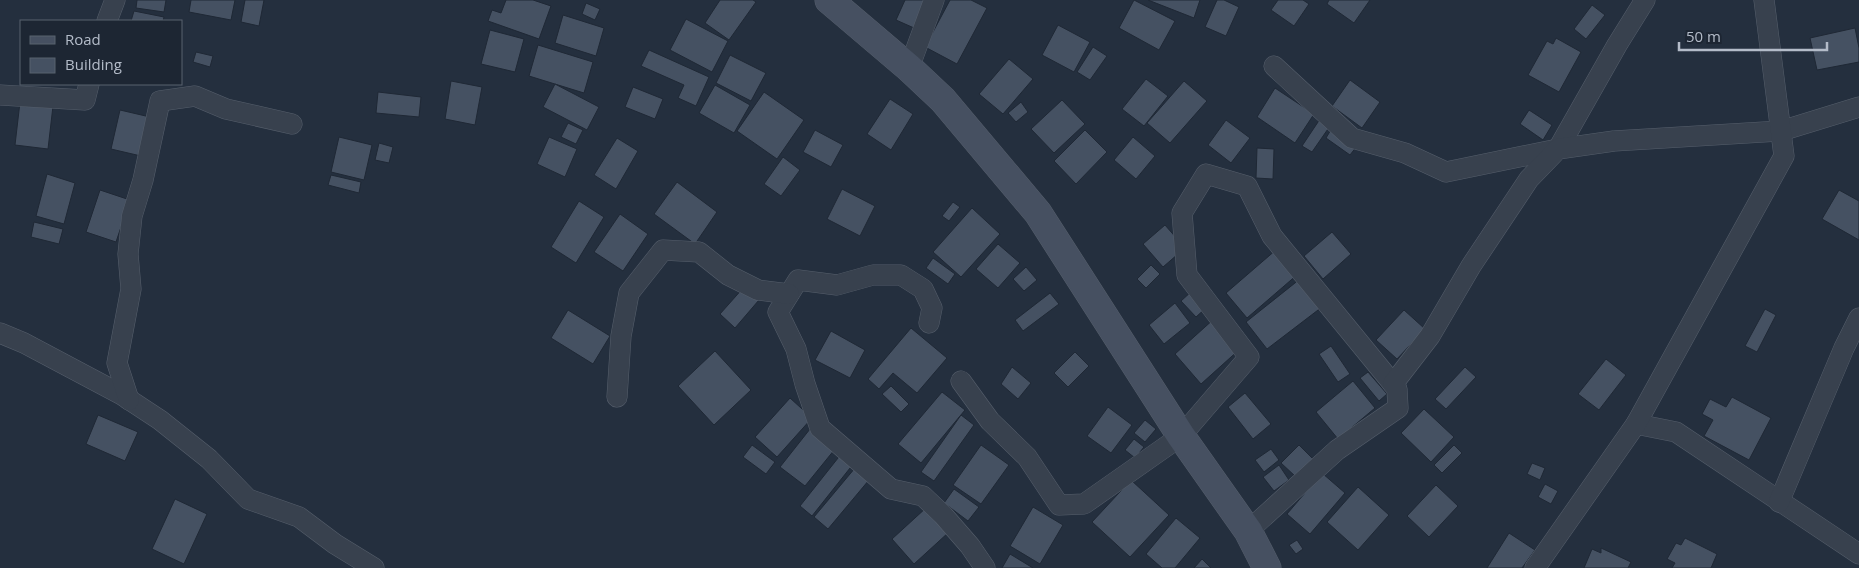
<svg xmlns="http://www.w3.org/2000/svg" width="1859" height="568" viewBox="0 0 1859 568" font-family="'Open Sans',sans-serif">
<rect width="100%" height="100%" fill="#242f3e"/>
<!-- building -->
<g fill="#455162" stroke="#1f2835">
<path d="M137,0h29l-2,12 -28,-4z"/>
<path d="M191,0h44l-4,20 -42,-8z"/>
<path d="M245,0h19l-5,26 -18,-4z"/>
<path d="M506,0h27l18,6 -12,33 -51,-18 4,-11 9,3z"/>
<path d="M720,0h33l3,2 -27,38 -24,-17z"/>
<path d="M905,0h22l-13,28 -18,-8z"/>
<path d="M950,0h21l16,8 -30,56 -32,-17z"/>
<path d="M1134,0l41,21 -16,29 -40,-22z"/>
<path d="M1148,0h52l-6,18z"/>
<path d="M1217,0h7l15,7 -13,29 -21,-9z"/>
<path d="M1278,0h25l6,4 -15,22 -23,-16z"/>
<path d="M1329,0h41l-16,23 -27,-19z"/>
<path d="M586,3l14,6 -5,11 -13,-6z"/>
<path d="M1592,5l13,10 -19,24 -12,-10z"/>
<path d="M134,11l30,6 -1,4h-32z"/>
<path d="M563,15l41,13 -8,28 -41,-13z"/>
<path d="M686,19l42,22 -16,31 -42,-22z"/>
<path d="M1058,25l32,17 -16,30 -32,-17z"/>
<path d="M1855,28l4,20v14l-42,8 -7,-32z"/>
<path d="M490,30l34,9 -9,33 -34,-8z"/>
<path d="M1556,38l25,14 -22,40 -31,-17 19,-34 6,3z"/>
<path d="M538,45l55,17 -9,31 -55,-17z"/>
<path d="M1093,47l14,9 -17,24 -13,-8z"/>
<path d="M649,50l60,27 -13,29 -18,-8 6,-13 -43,-19z"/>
<path d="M196,52l17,4 -3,11 -17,-5z"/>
<path d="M730,55l36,18 -15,28 -35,-18z"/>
<path d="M1009,59l24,20 -30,35 -24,-20z"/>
<path d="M1146,79l22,17 -24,30 -22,-17z"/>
<path d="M1350,80l30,22 -18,26 -30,-22z"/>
<path d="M451,81l31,6 -7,38 -30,-6z"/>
<path d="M1184,81l23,20 -37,42 -23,-20z"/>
<path d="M555,84l44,23 -12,23 -44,-23z"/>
<path d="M715,85l35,20 -16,28 -35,-20z"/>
<path d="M633,87l30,12 -8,20 -30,-12z"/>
<path d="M1275,88l39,26 -19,29 -38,-26z"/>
<path d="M378,92l43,5 -2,20 -43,-4z"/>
<path d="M764,92l40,28 -27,39 -40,-28z"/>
<path d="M890,99l23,15 -22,36 -24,-16z"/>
<path d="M1062,100l23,24 -31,29 -23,-24z"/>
<path d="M20,102l33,4 -5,43 -33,-4z"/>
<path d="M1021,102l7,10 -12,10 -8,-9z"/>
<path d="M120,110l30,7 -9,39 -30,-7z"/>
<path d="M1529,110l23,15 -9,15 -23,-16z"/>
<path d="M1320,119l10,7 -18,26 -10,-6z"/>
<path d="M1226,120l24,18 -19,25 -23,-18z"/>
<path d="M568,123l15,7 -7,14 -15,-7z"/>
<path d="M1332,128l25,18 -7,9 -24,-17z"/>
<path d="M815,130l28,15 -12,22 -28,-15z"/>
<path d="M1085,130l22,22 -31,32 -22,-23z"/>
<path d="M339,137l33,8 -8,35 -33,-8z"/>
<path d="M549,137l28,12 -12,28 -28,-13z"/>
<path d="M1133,137l22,19 -19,23 -22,-19z"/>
<path d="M617,138l21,13 -22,38 -22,-14z"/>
<path d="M379,143l14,4 -4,16 -14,-3z"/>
<path d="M1257,148l17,1 -1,30 -17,-1z"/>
<path d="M783,157l17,13 -19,26 -17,-12z"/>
<path d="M47,174l28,9 -11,41 -28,-8z"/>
<path d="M331,175l30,7 -2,11 -31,-8z"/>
<path d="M677,182l40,30 -22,32 -41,-30z"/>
<path d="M842,189l33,17 -15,30 -33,-17z"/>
<path d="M100,190l30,10 -14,42 -30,-10z"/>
<path d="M1839,190l20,11v39l-37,-21z"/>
<path d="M579,201l25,16 -28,46 -25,-16z"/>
<path d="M953,202l7,5 -11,14 -7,-5z"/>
<path d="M972,208l28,26 -39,43 -28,-25z"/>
<path d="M620,214l28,20 -25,37 -29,-19z"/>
<path d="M34,222l29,7 -4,15 -28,-7z"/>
<path d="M1165,225l20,23 -22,19 -20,-23z"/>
<path d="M1332,232l19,22 -28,25 -19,-23z"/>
<path d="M998,244l22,19 -22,25 -22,-19z"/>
<path d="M1277,249l21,25 -51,44 -21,-25z"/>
<path d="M933,258l22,16 -7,10 -22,-16z"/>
<path d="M1151,265l9,9 -14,14 -9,-9z"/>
<path d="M1026,267l11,13 -13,11 -11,-12z"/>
<path d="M1300,279l22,28 -55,42 -21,-27z"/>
<path d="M744,287l15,13 -24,28 -15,-14z"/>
<path d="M1193,290l14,17 -11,10 -15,-16z"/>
<path d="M1050,293l9,11 -36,27 -8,-11z"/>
<path d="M1175,303l15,20 -26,21 -15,-19z"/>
<path d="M1765,309l11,6 -19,37 -12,-6z"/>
<path d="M568,310l42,26 -17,28 -42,-26z"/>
<path d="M1404,310l21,19 -28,30 -21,-19z"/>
<path d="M1215,318l26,30 -40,36 -26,-30z"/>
<path d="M911,328l36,30 -30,35 -24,-20 -14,16 -11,-10z"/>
<path d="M831,331l34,19 -15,28 -35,-18z"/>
<path d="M1331,346l19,28 -12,8 -19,-28z"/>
<path d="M715,351l36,39 -37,35 -36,-39z"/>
<path d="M1075,352l14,14 -21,21 -14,-14z"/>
<path d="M1606,359l20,16 -27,35 -21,-16z"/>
<path d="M1012,367l19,16 -13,16 -17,-15z"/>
<path d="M1465,367l11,10 -30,32 -11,-10z"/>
<path d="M1368,372l19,22 -8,7 -19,-23z"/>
<path d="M1353,381l22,27 -37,31 -22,-27z"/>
<path d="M891,386l18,18 -8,8 -19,-18z"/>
<path d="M942,392l23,18 -44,53 -23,-19z"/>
<path d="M1245,393l26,31 -18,15 -25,-32z"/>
<path d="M1732,397l39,21 -22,42 -45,-24 9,-16 -11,-6 8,-15 16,8z"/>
<path d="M790,398l22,20 -35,39 -22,-20z"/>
<path d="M1108,407l24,18 -21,28 -24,-17z"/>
<path d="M1424,409l30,28 -23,25 -30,-29z"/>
<path d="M98,415l40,17 -13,29 -39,-17z"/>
<path d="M961,415l13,10 -40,56 -13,-9z"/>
<path d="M1145,420l11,9 -11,13 -11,-9z"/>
<path d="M810,429l25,20 -30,37 -25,-19z"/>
<path d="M1134,439l10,8 -9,11 -10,-8z"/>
<path d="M752,445l23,17 -9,12 -23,-17z"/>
<path d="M981,445l28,20 -28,39 -28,-19z"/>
<path d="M1299,445l14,14 -17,18 -15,-14z"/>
<path d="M1454,445l8,8 -20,20 -8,-8z"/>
<path d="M1271,449l8,11 -15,12 -9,-12z"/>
<path d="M842,453l12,10 -42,53 -12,-10z"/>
<path d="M1532,463l13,5 -5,12 -13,-6z"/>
<path d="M1279,465l10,15 -15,11 -11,-14z"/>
<path d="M855,468l14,12 -41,49 -14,-12z"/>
<path d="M1322,473l23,20 -35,41 -23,-20z"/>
<path d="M1131,480l38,35 -39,42 -38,-35z"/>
<path d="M1545,484l13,7 -7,13 -13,-7z"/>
<path d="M1436,485l22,21 -29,31 -22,-21z"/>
<path d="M1358,487l31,28 -31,35 -31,-28z"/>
<path d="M954,489l25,18 -11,14 -24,-18z"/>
<path d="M175,499l32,15 -23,50 -32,-15z"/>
<path d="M927,507l22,25 -35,32 -22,-25z"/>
<path d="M1033,507l30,18 -23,39 -30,-18z"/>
<path d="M1176,518l24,20 -25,30h-13l-16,-14z"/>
<path d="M1509,533l26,17 -13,18h-35z"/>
<path d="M1685,538l32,16 -6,14h-39l3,-5 -8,-4 9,-16 5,2z"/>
<path d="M1297,540l6,9 -7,5 -7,-9z"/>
<path d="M1601,548l30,14 -3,6h-44l8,-19 9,4z"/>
<path d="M1010,554l23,14h-31z"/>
<path d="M1202,559l9,9h-17z"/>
</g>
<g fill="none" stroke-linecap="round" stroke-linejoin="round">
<defs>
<g id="minor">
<path d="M107,21l8,-21"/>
<path d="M1274,66l78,72 53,15 41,19 112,-23 59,-104 28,-45"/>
<path d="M909,68l25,-68"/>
<path d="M0,95l85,5 4,-16"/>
<path d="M929,323l3,-15 -9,-19 -22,-14h-28l-36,10 -39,-5 -20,32 18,37 9,35 15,44 71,61 32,7 20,19 27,31 15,22"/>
<path d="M0,333l24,10 98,52 38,25 49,39 39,40 51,18 36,27 39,24"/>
<path d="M961,381l29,40 37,36 32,48 25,-1 97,-68 68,-79 -62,-82 -5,-62 24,-39 41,12 25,50 121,148"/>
<path d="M617,397l4,-61 8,-43 34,-43 36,2 29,23 30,15 31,4"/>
<path d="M129,400l-12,-37 14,-74 -3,-35 4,-38 11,-36 17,-79 35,-5 31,13 66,15"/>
<path d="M1636,424l40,8 183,122"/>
<path d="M1779,502l65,-154 15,-30"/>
<path d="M1248,531l89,-81 61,-42 -1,-19 -4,-5 37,-48 41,-70 58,-87 29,-30 56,-8 167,-10 78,-24"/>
<path d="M1535,568l101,-144 148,-268 -20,-156"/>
</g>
<path id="secondary" d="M829,0l80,68 34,32 95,113 143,223 67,95 19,37"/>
</defs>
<!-- minor casing -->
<use href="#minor" stroke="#565f6c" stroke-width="21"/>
<!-- secondary casing -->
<use href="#secondary" stroke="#565f6c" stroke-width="29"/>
<!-- minor -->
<use href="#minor" stroke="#38414e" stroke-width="20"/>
<!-- secondary -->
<use href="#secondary" stroke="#465061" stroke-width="28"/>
</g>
<!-- legend -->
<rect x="20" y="20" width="162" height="65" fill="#1d2633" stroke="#59626f"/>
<rect x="30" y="36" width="25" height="8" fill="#465061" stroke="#59626f"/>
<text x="65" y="45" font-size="15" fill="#b4bcc9">Road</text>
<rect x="30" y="58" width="25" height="15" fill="#455162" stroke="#59626f"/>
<text x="65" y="70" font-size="15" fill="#b4bcc9">Building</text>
<!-- scale -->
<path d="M1679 42v8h148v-8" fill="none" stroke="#b4bcc9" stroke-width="2.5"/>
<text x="1686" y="42" font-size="15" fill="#b4bcc9" stroke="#1d2633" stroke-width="4" paint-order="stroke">50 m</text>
</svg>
